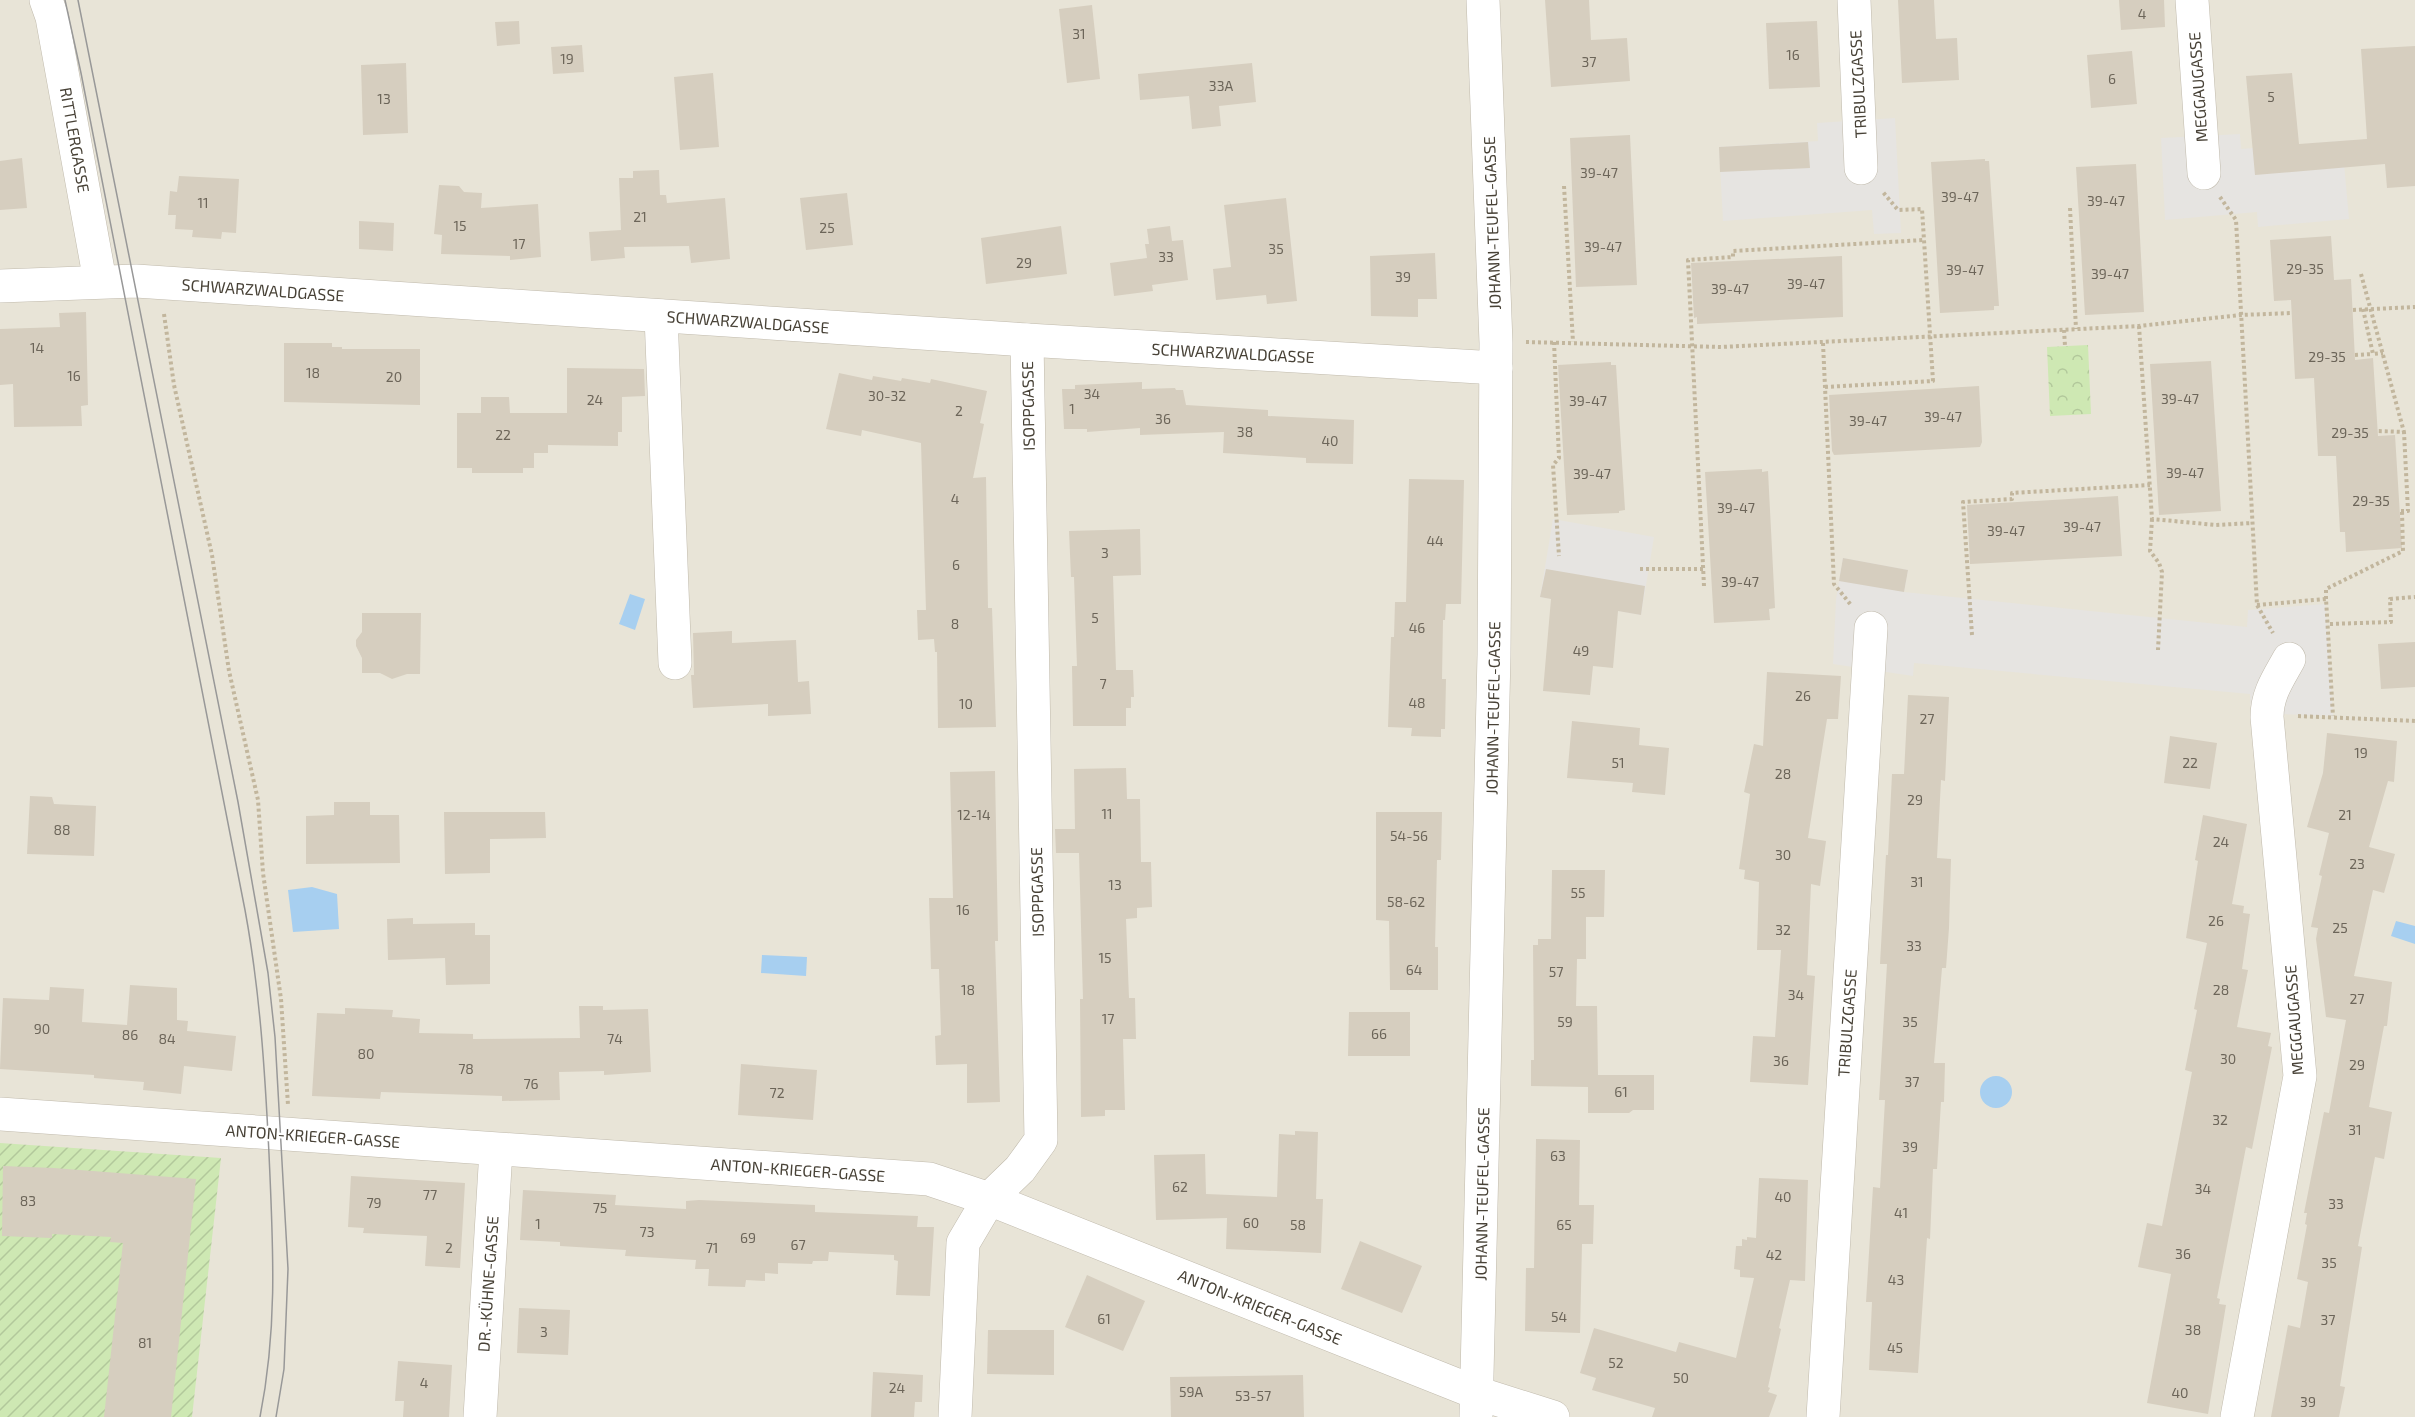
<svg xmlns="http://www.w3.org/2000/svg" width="2415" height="1417" viewBox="0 0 2415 1417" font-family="'Exo 2',sans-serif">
<defs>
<pattern id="park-crowns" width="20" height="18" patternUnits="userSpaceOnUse" patternTransform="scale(1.5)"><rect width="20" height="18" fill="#cee8b3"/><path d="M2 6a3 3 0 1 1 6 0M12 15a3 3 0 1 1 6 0" fill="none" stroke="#b2c89b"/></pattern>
<pattern id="garden-furrows" width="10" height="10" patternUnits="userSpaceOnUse" patternTransform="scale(1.5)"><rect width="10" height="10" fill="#cee8b3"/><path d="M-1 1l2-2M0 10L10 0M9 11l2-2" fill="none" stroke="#b2c89b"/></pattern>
</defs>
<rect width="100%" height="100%" fill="#f4f1e9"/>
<!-- residential -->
<rect fill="#e8e4d7" x="0" y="0" width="2415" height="1417"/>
<!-- park -->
<path fill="url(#park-crowns)" d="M2088,345l3,69 -41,2 -3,-69z"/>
<!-- garden -->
<path fill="url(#garden-furrows)" d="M0,1143l221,15 -29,259h-192z"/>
<!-- parking -->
<g fill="#e6e4e1">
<path d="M1895,118l6,115 -27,1 -2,-24 -149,11 -4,-74 99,-6 -1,-18z"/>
<path d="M2240,134l1,15 101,-8 7,78 -91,8 -1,-15 -92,8 -4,-82z"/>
<path d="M1553,519l101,18 -13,78 -101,-18z"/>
<path d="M1843,558l65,12 -4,22 343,35 1,-17 77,-6 8,112 -82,-3 -1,-19 -336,-31 -1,13 -80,-12 3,-65z"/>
</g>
<!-- water -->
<g fill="#a7cff0">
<path d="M630,594l15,5 -10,31 -16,-6z"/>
<path d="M312,887l25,7 2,35 -46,3 -5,-42z"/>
<path d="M2396,921l19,5v18l-24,-8z"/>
<path d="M762,955l45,2 -1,19 -45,-3z"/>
<circle cx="1996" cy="1092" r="16"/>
</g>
<!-- building -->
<g fill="#d6cebf">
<path d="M1545,0h44l2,40 36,-2 3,43 -79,6z"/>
<path d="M1898,0h36l2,39 21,-1 2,42 -57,3z"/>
<path d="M2119,0h45l1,27 -44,3z"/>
<path d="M1092,5l8,74 -33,4 -8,-74z"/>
<path d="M519,21l1,23 -23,2 -2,-24z"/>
<path d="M1817,21l3,66 -51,2 -3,-66z"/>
<path d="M582,45l2,27 -31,2 -2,-27z"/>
<path d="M2415,46v140l-28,2 -2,-24 -130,11 -9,-99 46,-3 7,71 68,-5 -6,-90z"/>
<path d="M2132,51l5,53 -46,4 -4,-53z"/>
<path d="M406,63l2,70 -45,2 -2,-70z"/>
<path d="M1252,63l4,39 -37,4 2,20 -29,3 -3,-33 -49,4 -2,-26z"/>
<path d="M713,73l6,74 -39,3 -6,-73z"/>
<path d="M1630,135l7,150 -61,2 -6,-149z"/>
<path d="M1808,142l2,26 -90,4 -1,-25z"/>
<path d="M22,158l5,50 -27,2v-49z"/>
<path d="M1985,159v2h4l10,145h-5v4l-54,3 -9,-151z"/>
<path d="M2136,164l8,148 -59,3 -9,-148z"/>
<path d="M659,170l1,25h6l1,8 58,-5 5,61 -39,4 -2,-17 -65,1 1,11 -34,3 -2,-29 32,-2 -2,-52h14v-7z"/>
<path d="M179,176l60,3 -3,54 -14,-1 -1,7 -29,-2 1,-7 -18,-1 1,-14h-8l2,-24 7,1z"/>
<path d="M439,185l20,1 5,6 18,1 -1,15 57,-4 3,53 -31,3v-4l-69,-2 1,-19 -8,-1z"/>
<path d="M847,193l6,52 -47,5 -6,-52z"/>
<path d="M1286,198l11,103 -30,3 -1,-9 -50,5 -3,-31 18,-2 -7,-62z"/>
<path d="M359,221l35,2 -1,28 -34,-2z"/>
<path d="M1061,226l6,48 -81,10 -5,-46z"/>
<path d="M1170,226l2,15 11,-1 5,40 -36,5 1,6 -39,5 -4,-33 37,-5 -2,-14h4l-2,-15z"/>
<path d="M2331,236l3,44 17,-1 4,81 18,-2 5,78 17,-1 7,113 -56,4 -1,-20h-5l-4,-76h-18l-4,-78 -19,1 -4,-79 -17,1 -4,-61z"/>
<path d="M1435,253l2,46h-19v18l-47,-1 -1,-60z"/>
<path d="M1842,256l1,61 -146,7v-7l-3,1 -3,-55z"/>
<path d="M86,312l2,93 -7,1 1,20 -68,1 -1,-43 -13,1v-56l60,-2 -1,-14z"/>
<path d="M284,343h48v4h10v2h78v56l-136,-3z"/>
<path d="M2211,361l10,150 -62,4 -9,-151z"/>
<path d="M1611,362v3h5l9,145 -6,1v2l-52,2 -9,-150z"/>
<path d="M567,368l77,1 1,27 -23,1v35h-4v14l-70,-1v8h-14v15h-11v5h-51v-5h-15v-55h24v-16h28l1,16h57z"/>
<path d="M839,373l33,7 1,-4 28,5 1,-3 28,5 1,-4 56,12 -7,32 4,1 -11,54 13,-1 2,131h4l4,119 -58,1 -1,-76h-2l-1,-13 -16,1 -1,-30h9l-5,-167 -59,-13 -1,6 -35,-7z"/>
<path d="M1142,382v7l33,-1 1,2h7l3,15 82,5v6l86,4 -1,44 -47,-1v-5l-83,-5 1,-21 -84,3v-7l-53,4v-3h-23l-2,-40h13v-4z"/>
<path d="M1979,386l3,56 -2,5 -146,8 -2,-4 -3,-56z"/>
<path d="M1762,469v3l6,-1 7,137 -6,1 1,11 -56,3 -9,-151z"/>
<path d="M1409,479l55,1 -3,124h-15l-1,16h-2l-1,59h4l-1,50h-4v8l-30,-1 1,-8 -24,-1 3,-90h3l1,-35h11z"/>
<path d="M2118,496l4,60 -152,8 -3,-59z"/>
<path d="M1140,529l1,46 -28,1 3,94h17l1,27h-3v11h-5v18h-53l-1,-60h5l-3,-89h-3l-2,-46z"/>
<path d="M1843,558l65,12 -4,22 -65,-11z"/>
<path d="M1546,569l99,17 -4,29 -23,-4 -5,57 -20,-2 -3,29 -47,-4 8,-92 -11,-2z"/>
<path d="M362,613h59l-1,61h-13l-15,5 -12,-6h-18v-15l-6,-12v-6l6,-8z"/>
<path d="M732,631v12l64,-3 2,42 11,-1 2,33 -43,2v-12l-75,4 -2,-33h3l-1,-42z"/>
<path d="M2415,642v45l-34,2 -3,-45z"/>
<path d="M1767,672l74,4 -3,43h-11l-19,119 18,3 -6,45 -9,-2 -4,91 8,1 -7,109 -58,-3 3,-46 22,1 6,-87h-24l2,-68 -15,-3 1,-9 -6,-1 11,-75 -6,-2 10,-48 9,2z"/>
<path d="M1908,695l41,2 -4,84 -4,-1 -4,78 14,1 -2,69 -3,40h-4l-8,95h11l-1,39h-3l-4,67h-4l-3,70 -3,-1 -9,135 -49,-3 3,-68h-6l7,-115 7,1 5,-88h-6l8,-136h-7l6,-109h2l4,-81h12z"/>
<path d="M1572,721l68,7 -1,17 30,3 -4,47 -33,-3 1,-9 -66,-5z"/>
<path d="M2327,733l70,8 -3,41 -6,-1 -19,66 26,7 -11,39 -11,-3 -19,86 38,6 -5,44h-3l-15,81 23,5 -8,47 -9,-2 -17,89 4,1 -22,139 5,1 -6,30h-68l17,-92 12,3 8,-46 -11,-3 10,-54 -2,-1 2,-11h-3l20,-101 5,1 17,-93 -20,-3 -10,-78 2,-11 -7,-1 11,-51 -3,-1 10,-42 -22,-6 16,-54z"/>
<path d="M2170,736l47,7 -7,46 -46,-6z"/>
<path d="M1126,768l1,31h13l1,63h10l1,45 -15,1v10l-11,1 3,79h6l1,41h-13l2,71h-20v6l-24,1 -1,-118h3l-4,-146h-23l-1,-24h20l-1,-60z"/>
<path d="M995,771l3,170h-3l5,161 -33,1v-39l-31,1 -1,-29 6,-1 -2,-66h-8l-2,-71h24l-3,-126z"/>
<path d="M30,796l22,1 2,7 42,2 -2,50 -67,-2z"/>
<path d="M334,802h36v13h29l1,48 -94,1v-48l28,-1z"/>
<path d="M444,812h101l1,26 -56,1v34l-45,1z"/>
<path d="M1376,812h66l-1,48h-4l-2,87h3v43h-48l-1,-69 -13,-1z"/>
<path d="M2203,815l44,9 -15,80 12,2 -1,7 7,1 -8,55 6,1 -11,57 34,6 -3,13 4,1 -20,102 -6,-2 -29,151 3,1 -1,5 7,1 -18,109 -61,-11 24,-129 -33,-7 9,-44 15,3 30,-154 -7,-2 12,-60 -3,-1 13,-66 -21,-5 12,-77 -3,-1z"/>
<path d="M1552,870h53l-1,47h-18v42h-9l-1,47h21l1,69h56v35h-21l-4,3h-41v-26l-57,-1v-26h3l-1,-115h5v-6h13z"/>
<path d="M413,918v6l62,-1v12h15v49l-44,1 -1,-27 -57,2 -1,-41z"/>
<path d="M130,985l47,3v32l11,1 -1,10 49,5 -4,35 -48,-5 -3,28 -38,-4 1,-8 -50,-4v-3l-94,-6 3,-71 46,2 1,-13 34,2 -2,33 45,3z"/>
<path d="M579,1006h24v4l45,-1 3,63 -47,3v-4l-45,1 1,28 -58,1v-5l-121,-4 -1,7 -68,-3 5,-83 28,1v-6l48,2 -1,7 28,2 -1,14 54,1v5l107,-1z"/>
<path d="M1349,1012h61v44h-62z"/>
<path d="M741,1064l76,6 -4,50 -75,-5z"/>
<path d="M1295,1131l23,1 -2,67h7l-2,54 -95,-4 1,-31 -71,2 -2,-65 51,-1 1,40 71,3 2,-63 16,1z"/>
<path d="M1536,1139l44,1 -1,65h15l-1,39h-11l-2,89 -55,-2 1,-63h8z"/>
<path d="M3,1166l51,2 142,11 -25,238h-67l19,-174 -13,-1 1,-5 -59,-3v4l-50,-2z"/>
<path d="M351,1176l114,7 -5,85 -35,-2 2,-30 -64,-3 1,-5 -16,-1z"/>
<path d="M1759,1178l49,2 -3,101 -15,-1 -11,48 2,1 -13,58 2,1 -2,4 9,3 -8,22h-117l3,-9 -63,-18 4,-12 -16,-5 14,-45 82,24 3,-10 57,16 18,-80 -14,-1v-7l-6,-1 2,-23h6v-7l5,1v-3l9,1z"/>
<path d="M523,1190l93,5 -1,10 71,4v-8l13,-1 116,5v7l103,4 -1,11h17l-4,69 -34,-1 2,-34 -4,-1v-5l-65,-3 -1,9h-15l-1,3 -34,-1v11l-13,-1v8l-19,-1 -1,7 -37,-1 1,-17h-14l1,-9 -71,-4 1,-6 -66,-4v-4l-40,-2z"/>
<path d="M1360,1241l62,25 -20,47 -61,-24z"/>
<path d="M1087,1275l58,26 -22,50 -58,-24z"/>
<path d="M519,1308l51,2 -2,45 -51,-2z"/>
<path d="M988,1330h66v45l-67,-1z"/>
<path d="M398,1361l54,4 -3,52h-46l1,-16h-9z"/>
<path d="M873,1372l50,3 -1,27h-7l-1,15h-43z"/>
<path d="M1303,1375l1,42h-133l-1,-40z"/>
</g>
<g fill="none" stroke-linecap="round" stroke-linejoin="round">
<defs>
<g id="minor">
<path d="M46,0l6,17 48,264"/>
<path d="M1854,0l7,168"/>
<path d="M2192,0l12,173"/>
<path d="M0,286l136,-5 891,59 469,28"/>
<path d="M661,316l14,347"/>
<path d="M0,1114l929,65 60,20 488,194 76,24"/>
<path d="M480,1417l16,-267"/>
<path d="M955,1417l8,-174 26,-44 31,-30 21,-29 -14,-800"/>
<path d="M1476,1417l18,-762 2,-312 -13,-343"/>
<path d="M1823,1417l48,-789"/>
<path d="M2237,1417l63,-341 -33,-359c0,-23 11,-38 22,-58"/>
</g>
</defs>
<!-- minor casing -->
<use href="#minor" stroke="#c0baac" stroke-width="34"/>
<!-- path -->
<g stroke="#c2b69d" stroke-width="4" stroke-dasharray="3 3" stroke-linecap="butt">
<path d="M1564,186l9,156"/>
<path d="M2220,197l16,23 21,385 16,28"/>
<path d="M2070,208l6,121"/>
<path d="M2361,274l43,158 -26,-1"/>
<path d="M2363,309l10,45 10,-1"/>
<path d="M2353,310l62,-3"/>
<path d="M164,314l10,71 38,170 17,116 29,129 5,73 18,126 7,106"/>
<path d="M2139,326l13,193 64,6 36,-2"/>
<path d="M2064,330l1,16"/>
<path d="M1526,342l195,5 418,-21 102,-11 51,-2"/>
<path d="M1554,342l5,116 -6,7 6,91"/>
<path d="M1823,343l11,241 17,21"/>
<path d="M2355,355l18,-1"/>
<path d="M1825,387l108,-6 -11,-172 -24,1 -16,-19"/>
<path d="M2401,511h7l-4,-79"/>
<path d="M2152,519l-2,32 9,12 3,9 -4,78"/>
<path d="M1640,569h63"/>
<path d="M1704,586l-16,-326 45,-3v-6l191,-11"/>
<path d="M2326,599v-10l77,-38 -1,-40"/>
<path d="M2257,605l69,-6 7,117"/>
<path d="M2330,624l61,-2 -1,-23 25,-2"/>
<path d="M1972,635l-9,-133 49,-3v-6l138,-8"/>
<path d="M2298,716l117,5"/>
</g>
<!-- minor -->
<use href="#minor" stroke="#fff" stroke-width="33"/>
<!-- tram -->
<g stroke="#989898" stroke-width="1.5">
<path d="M65,0l16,73 164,837c15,81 20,162 24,244 4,91 9,172 -9,263"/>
<path d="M78,0l160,802 30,171 7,64 13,232 -4,100 -8,48"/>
</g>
</g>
<g text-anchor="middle" stroke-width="4.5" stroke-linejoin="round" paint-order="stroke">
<!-- number labels -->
<g font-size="14" fill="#6c6559">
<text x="2142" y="19">4</text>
<text x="1079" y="39">31</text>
<text x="1793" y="60">16</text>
<text x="567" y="64">19</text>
<text x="1589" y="67">37</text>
<text x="2112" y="84">6</text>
<text x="1221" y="91">33A</text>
<text x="2271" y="102">5</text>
<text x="384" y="104">13</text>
<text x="1599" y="178">39-47</text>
<text x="1960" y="202">39-47</text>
<text x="2106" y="206">39-47</text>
<text x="203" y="208">11</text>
<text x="640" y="222">21</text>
<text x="460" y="231">15</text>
<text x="827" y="233">25</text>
<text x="519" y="249">17</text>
<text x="1603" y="252">39-47</text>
<text x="1276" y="254">35</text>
<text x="1166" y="262">33</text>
<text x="1024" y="268">29</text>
<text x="2305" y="274">29-35</text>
<text x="1965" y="275">39-47</text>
<text x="2110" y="279">39-47</text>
<text x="1403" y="282">39</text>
<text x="1806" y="289">39-47</text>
<text x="1730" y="294">39-47</text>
<text x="37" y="353">14</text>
<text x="2327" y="362">29-35</text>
<text x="313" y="378">18</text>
<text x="74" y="381">16</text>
<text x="394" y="382">20</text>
<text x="1092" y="399">34</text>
<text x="887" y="401">30-32</text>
<text x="2180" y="404">39-47</text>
<text x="595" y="405">24</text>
<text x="1588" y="406">39-47</text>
<text x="1072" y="414">1</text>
<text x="959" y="416">2</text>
<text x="1943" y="422">39-47</text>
<text x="1163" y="424">36</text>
<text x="1868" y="426">39-47</text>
<text x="1245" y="437">38</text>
<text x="2350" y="438">29-35</text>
<text x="503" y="440">22</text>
<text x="1330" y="446">40</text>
<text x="2185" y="478">39-47</text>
<text x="1592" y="479">39-47</text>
<text x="955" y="504">4</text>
<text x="2371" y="506">29-35</text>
<text x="1736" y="513">39-47</text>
<text x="2082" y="532">39-47</text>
<text x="2006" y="536">39-47</text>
<text x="1435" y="546">44</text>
<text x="1105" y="558">3</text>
<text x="956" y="570">6</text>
<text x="1740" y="587">39-47</text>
<text x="1095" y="623">5</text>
<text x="955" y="629">8</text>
<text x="1417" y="633">46</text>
<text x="1581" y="656">49</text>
<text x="1103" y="689">7</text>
<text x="1803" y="701">26</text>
<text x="1417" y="708">48</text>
<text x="966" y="709">10</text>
<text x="1927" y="724">27</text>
<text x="2361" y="758">19</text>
<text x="1618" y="768">51</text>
<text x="2190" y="768">22</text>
<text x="1783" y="779">28</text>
<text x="1915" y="805">29</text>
<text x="1107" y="819">11</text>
<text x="974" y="820">12-14</text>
<text x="2345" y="820">21</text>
<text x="62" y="835">88</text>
<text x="1409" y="841">54-56</text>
<text x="2221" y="847">24</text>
<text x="1783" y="860">30</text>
<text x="2357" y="869">23</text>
<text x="1917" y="887">31</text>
<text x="1115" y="890">13</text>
<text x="1578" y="898">55</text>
<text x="1406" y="907">58-62</text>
<text x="963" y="915">16</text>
<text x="2216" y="926">26</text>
<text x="2340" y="933">25</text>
<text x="1783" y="935">32</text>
<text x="1914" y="951">33</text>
<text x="1105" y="963">15</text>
<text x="1414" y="975">64</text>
<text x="1556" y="977">57</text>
<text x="968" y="995">18</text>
<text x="2221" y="995">28</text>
<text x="1796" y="1000">34</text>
<text x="2357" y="1004">27</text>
<text x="1108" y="1024">17</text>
<text x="1565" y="1027">59</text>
<text x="1910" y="1027">35</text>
<text x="42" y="1034">90</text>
<text x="1379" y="1039">66</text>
<text x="130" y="1040">86</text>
<text x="167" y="1044">84</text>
<text x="615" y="1044">74</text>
<text x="366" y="1059">80</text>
<text x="2228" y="1064">30</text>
<text x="1781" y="1066">36</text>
<text x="2357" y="1070">29</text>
<text x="466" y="1074">78</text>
<text x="1912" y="1087">37</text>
<text x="531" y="1089">76</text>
<text x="1621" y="1097">61</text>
<text x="777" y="1098">72</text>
<text x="2220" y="1125">32</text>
<text x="2355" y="1135">31</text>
<text x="1910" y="1152">39</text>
<text x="1558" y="1161">63</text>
<text x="1180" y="1192">62</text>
<text x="2203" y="1194">34</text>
<text x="430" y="1200">77</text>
<text x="1783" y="1202">40</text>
<text x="28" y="1206">83</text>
<text x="374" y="1208">79</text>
<text x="2336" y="1209">33</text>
<text x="600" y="1213">75</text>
<text x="1901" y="1218">41</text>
<text x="1251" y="1228">60</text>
<text x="538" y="1229">1</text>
<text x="1298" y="1230">58</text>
<text x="1564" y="1230">65</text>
<text x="647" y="1237">73</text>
<text x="748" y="1243">69</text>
<text x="798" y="1250">67</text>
<text x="449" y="1253">2</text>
<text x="712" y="1253">71</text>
<text x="2183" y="1259">36</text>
<text x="1774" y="1260">42</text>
<text x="2329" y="1268">35</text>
<text x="1896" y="1285">43</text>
<text x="1559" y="1322">54</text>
<text x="1104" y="1324">61</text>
<text x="2328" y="1325">37</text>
<text x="2193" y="1335">38</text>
<text x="544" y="1337">3</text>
<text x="145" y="1348">81</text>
<text x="1895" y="1353">45</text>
<text x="1616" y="1368">52</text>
<text x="1681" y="1383">50</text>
<text x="424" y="1388">4</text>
<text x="897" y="1393">24</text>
<text x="1191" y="1397">59A</text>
<text x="2180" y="1398">40</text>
<text x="1253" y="1401">53-57</text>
<text x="2308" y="1407">39</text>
</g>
<!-- street labels -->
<g font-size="16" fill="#484237" stroke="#fff">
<text transform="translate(1858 84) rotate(-93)" y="6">TRIBULZGASSE</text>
<text transform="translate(2198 87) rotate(-94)" y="6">MEGGAUGASSE</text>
<text transform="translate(75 140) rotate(80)" y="6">RITTLERGASSE</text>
<text transform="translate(1492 223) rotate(-92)" y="6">JOHANN-TEUFEL-GASSE</text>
<text transform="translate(263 290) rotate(4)" y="6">SCHWARZWALDGASSE</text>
<text transform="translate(748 322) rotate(4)" y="6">SCHWARZWALDGASSE</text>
<text transform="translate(1233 353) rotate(3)" y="6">SCHWARZWALDGASSE</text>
<text transform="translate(1028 406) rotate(-91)" y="6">ISOPPGASSE</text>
<text transform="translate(1493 708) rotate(-89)" y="6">JOHANN-TEUFEL-GASSE</text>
<text transform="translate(1037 892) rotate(-91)" y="6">ISOPPGASSE</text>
<text transform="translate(2294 1020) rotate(-94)" y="6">MEGGAUGASSE</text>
<text transform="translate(1847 1023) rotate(-86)" y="6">TRIBULZGASSE</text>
<text transform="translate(313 1136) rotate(4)" y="6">ANTON-KRIEGER-GASSE</text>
<text transform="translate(798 1170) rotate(4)" y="6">ANTON-KRIEGER-GASSE</text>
<text transform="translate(1482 1194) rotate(-89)" y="6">JOHANN-TEUFEL-GASSE</text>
<text transform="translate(488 1284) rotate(-86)" y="6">DR.-KÜHNE-GASSE</text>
<text transform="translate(1260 1307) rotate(22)" y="6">ANTON-KRIEGER-GASSE</text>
</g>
</g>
</svg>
